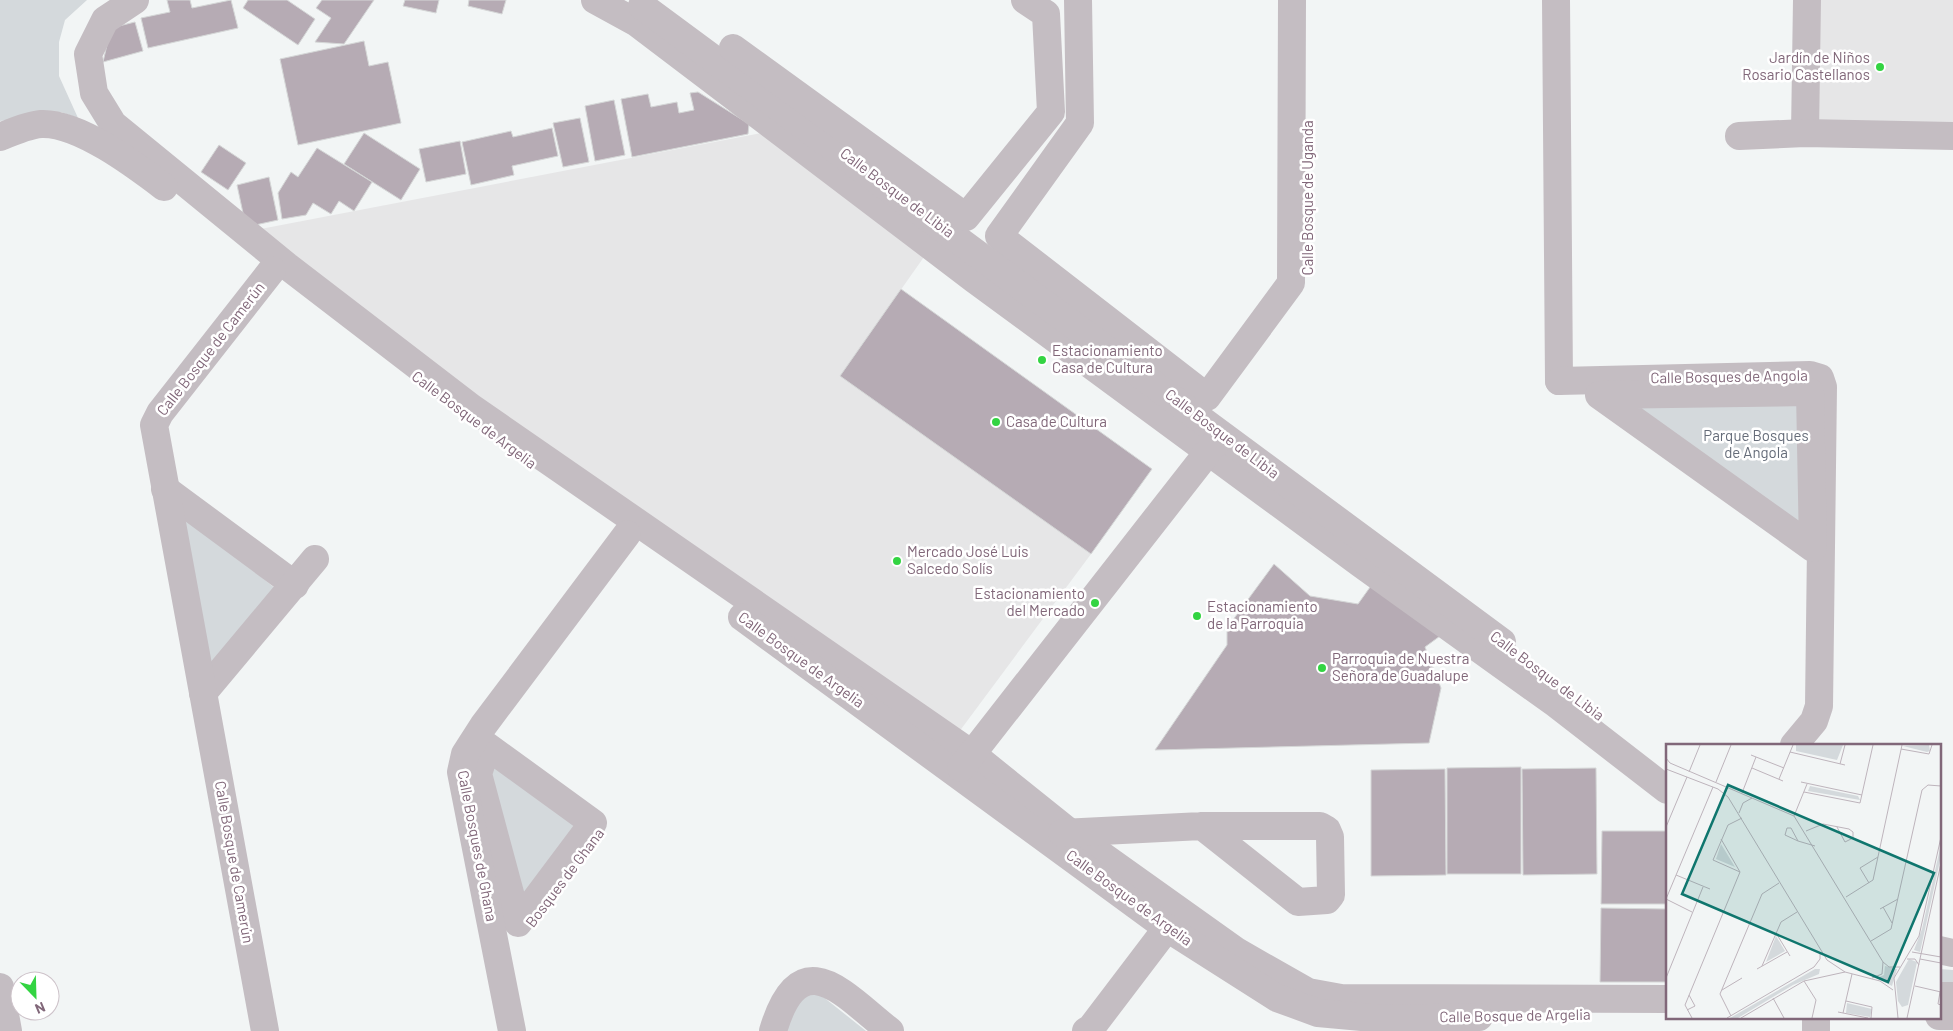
<svg xmlns="http://www.w3.org/2000/svg" width="1953" height="1031" viewBox="0 0 1953 1031" font-family="Barlow,sans-serif">
<rect width="100%" height="100%" fill="#f2f5f5"/>
<!-- built -->
<g fill="#e6e6e7">
<path d="M1807,0h146v136l-148,-3z"/>
<path d="M777,130l154,117 -91,129 251,178 -138,186 -708,-508z"/>
</g>
<!-- green -->
<g fill="#d4d9dc">
<path d="M0,0h87l-22,20 -6,22v34l19,42 -17,-6 -61,9z"/>
<path d="M1802,398l2,138 -188,-135z"/>
<path d="M182,513l94,76 -68,78z"/>
<path d="M487,746l106,77 -75,100z"/>
<path d="M1939,969l14,1v22h-14z"/>
<path d="M807,984l59,47h-83z"/>
</g>
<!-- building -->
<g fill="#b6abb4" stroke="#d5d7d7">
<path d="M167,0h23l2,8 39,-8 7,28 -90,20 -7,-30 29,-6z"/>
<path d="M248,0h39l28,19 -17,26 -55,-37z"/>
<path d="M322,0h52l-30,44 -29,-2 16,-24 -15,-10z"/>
<path d="M405,0h34l-3,13 -33,-7z"/>
<path d="M469,0h37l-4,14 -34,-8z"/>
<path d="M135,22l8,29 -40,11 8,-34z"/>
<path d="M364,41l5,25 19,-4 13,61 -103,22 -18,-86z"/>
<path d="M698,92l51,32 -1,10 -116,23 -11,-58 27,-5 3,13 26,-5 2,11 15,-3 -4,-17z"/>
<path d="M614,100l11,55 -30,6 -10,-55z"/>
<path d="M580,118l9,44 -26,5 -10,-44z"/>
<path d="M552,128l6,28 -46,10 2,9 -43,10 -9,-43 49,-11 2,6z"/>
<path d="M364,133l56,36 -19,31 -57,-36z"/>
<path d="M460,141l6,33 -40,8 -7,-33z"/>
<path d="M219,145l27,18 -18,27 -27,-18z"/>
<path d="M317,148l55,34 -18,29 -15,-10 -8,13 -18,-11 -7,12 -24,4 -4,-26 13,-21 7,5z"/>
<path d="M269,177l9,43 -32,7 -9,-42z"/>
<path d="M901,289l251,180 -61,85 -251,-178z"/>
<path d="M1274,564l36,32 48,8 20,-28 73,52 -26,19 16,41 -12,55 -274,7 72,-105v-17z"/>
<path d="M1521,767v107h-74v-106z"/>
<path d="M1596,768l1,106 -74,1 -1,-106z"/>
<path d="M1445,769l1,106 -75,1v-106z"/>
<path d="M1602,831h65v73h-66z"/>
<path d="M1601,908l66,1v73h-67z"/>
</g>
<g fill="none" stroke-linecap="round" stroke-linejoin="round">
<!-- minor -->
<g stroke="#c4bdc2" stroke-width="28">
<path d="M135,0l-30,20 -17,34 6,39 19,31 174,142 185,142 500,346 97,78 167,119 72,41 33,6 326,1"/>
<path d="M595,0l42,23 337,256 387,285 195,140 111,86"/>
<path d="M1078,0l2,123 -81,113 208,161 84,-114 1,-283"/>
<path d="M1556,0l3,381"/>
<path d="M642,6l860,636"/>
<path d="M733,48l233,169 85,-105 -5,-98 -21,-14"/>
<path d="M1805,133l2,-133"/>
<path d="M1739,136l66,-3 148,3"/>
<path d="M0,137c12,-5 28,-12 41,-13 37,-2 94,41 123,63"/>
<path d="M1559,381l251,-6 10,3 3,9 -4,319 -5,15 -20,24"/>
<path d="M1810,392l3,156 -214,-153z"/>
<path d="M165,489l130,96"/>
<path d="M742,617l425,311 110,70 41,15 65,6 96,-2"/>
<path d="M203,693l112,-134"/>
<path d="M487,746l106,77 -75,100 -40,-149z"/>
<path d="M961,768l258,-330"/>
<path d="M1062,833l140,-7h118l7,4 3,7 1,58 -4,5 -29,2 -96,-76"/>
<path d="M1939,950l14,3"/>
<path d="M0,987l8,44"/>
<path d="M1939,996h14"/>
<path d="M1939,1016h14"/>
<path d="M1816,1017v14"/>
<path d="M265,1031l-111,-606 6,-12 112,-143"/>
<path d="M512,1031l-51,-259 4,-18 18,-28 144,-192"/>
<path d="M773,1031c27,-91 70,-37 117,0"/>
<path d="M1086,1031l5,-3 76,-100"/>
</g>
</g>
<!-- markers -->
<g fill="#33d442" stroke="#fff" stroke-width="2">
<circle cx="1880" cy="67" r="5"/>
<circle cx="1042" cy="360" r="5"/>
<circle cx="996" cy="422" r="5"/>
<circle cx="897" cy="561" r="5"/>
<circle cx="1095" cy="603" r="5"/>
<circle cx="1197" cy="616" r="5"/>
<circle cx="1322" cy="668" r="5"/>
</g>
<g text-anchor="middle" stroke-width="5" stroke-linejoin="round" paint-order="stroke">
<!-- poi labels -->
<g font-size="15" fill="#816779" stroke="#fff" text-anchor="start">
<text x="1870" y="63" text-anchor="end">Jardín de Niños<tspan x="1870" dy="17">Rosario Castellanos</tspan></text>
<text x="1052" y="356">Estacionamiento<tspan x="1052" dy="17">Casa de Cultura</tspan></text>
<text x="1006" y="427">Casa de Cultura</text>
<text x="907" y="557">Mercado José Luis<tspan x="907" dy="17">Salcedo Solís</tspan></text>
<text x="1085" y="599" text-anchor="end">Estacionamiento<tspan x="1085" dy="17">del Mercado</tspan></text>
<text x="1207" y="612">Estacionamiento<tspan x="1207" dy="17">de la Parroquia</tspan></text>
<text x="1332" y="664">Parroquia de Nuestra<tspan x="1332" dy="17">Señora de Guadalupe</tspan></text>
</g>
<!-- street labels -->
<g font-size="15" fill="#816779" stroke="#fff">
<text transform="translate(897 193) rotate(37)" y="5">Calle Bosque de Libia</text>
<text transform="translate(1308 198) rotate(-90)" y="5">Calle Bosque de Uganda</text>
<text transform="translate(211 349) rotate(-52)" y="5">Calle Bosque de Camerún</text>
<text transform="translate(1729 377) rotate(-1)" y="5">Calle Bosques de Angola</text>
<text transform="translate(474 420) rotate(37)" y="5">Calle Bosque de Argelia</text>
<text transform="translate(1222 434) rotate(37)" y="5">Calle Bosque de Libia</text>
<text transform="translate(801 660) rotate(36)" y="5">Calle Bosque de Argelia</text>
<text transform="translate(1547 676) rotate(37)" y="5">Calle Bosque de Libia</text>
<text transform="translate(477 846) rotate(79)" y="5">Calle Bosques de Ghana</text>
<text transform="translate(234 862) rotate(80)" y="5">Calle Bosque de Camerún</text>
<text transform="translate(565 878) rotate(-53)" y="5">Bosques de Ghana</text>
<text transform="translate(1129 898) rotate(36)" y="5">Calle Bosque de Argelia</text>
<text transform="translate(1515 1016) rotate(-1)" y="5">Calle Bosque de Argelia</text>
</g>
<!-- park labels -->
<g font-size="15" fill="#656c79" stroke="#fff">
<text x="1756" y="441">Parque Bosques<tspan x="1756" dy="17">de Angola</tspan></text>
</g>
</g>
<!-- overview -->
<g transform="translate(1666 744)">
<rect width="275" height="275" fill="#f2f5f5"/>
<path d="M130,1h47l-6,15 -41,-9zM263,1l1,6 -3,1 -24,-6zM144,42l48,10 2,4 -52,-9zM55,100l14,23 -19,-8zM275,100v12l-21,96 -6,-2 8,-21zM110,192l9,15 -19,11zM243,215l8,3 -9,43 -6,2 -4,-6 -2,-19zM219,222l12,3 -5,17 -15,-8 7,-3zM149,225h5l-1,5 -26,11 -55,33h-8zM181,259l25,6 -2,8 -24,-4z" fill="#d4d9dc"/>
<path fill="none" stroke="#beb4bc" stroke-width="1" d="M235,5l28,5 3,-9M124,8l55,13M85,11l33,13M0,14l4,5 124,53 89,146 6,5h11M174,20l5,-19M86,24l31,13M0,25l52,20 10,8 99,163 18,12 35,9 13,9M23,28l11,-27M113,35l14,-34M50,38l15,-37M135,38l61,13M138,48l56,11 13,-58M76,49l14,-36M73,69l4,-10 9,-5M128,72l13,-32M0,83l21,-50M140,87l17,-7 26,5 4,3v6l-8,4 -8,-15M55,95l19,33M132,97l-7,-13h-4l-2,7 13,6 17,5M74,128l-27,-12 15,-35 14,-7M10,131l34,14M203,139l-9,-15 18,-11M180,153l27,-17 29,-135M217,163l9,16M214,165l18,-10M26,168l-26,-13 47,-112M110,189l14,23M205,197l20,-12 31,-139 6,-5 13,1M246,208l29,5M241,215h8l4,6M254,215l21,4M96,222l19,-44 16,-10M91,225l30,-17M0,234l37,-91M206,234l10,-4 1,-12M138,237l12,19 -4,18M249,242l26,6M56,246l20,-12M274,248l-2,12 3,1M107,254l11,20M180,257l26,6 -1,11M21,266l8,-4 -6,-11M172,268l30,6M177,269l9,-39M65,272l-11,-22 42,-100 17,-11M26,274l-7,-13 55,-133M61,274l87,-51 6,-8v-7M75,274l63,-37 41,-9M232,274l-4,-40 25,-42 22,-99M241,274l34,-155"/>
<path fill="#0f766e" fill-opacity="0.15" stroke="#0f766e" stroke-width="2.5" d="M62,41l206,88 -46,109 -206,-88z"/>
<rect width="275" height="275" fill="none" stroke="#816779" stroke-width="2.5"/>
</g>
<!-- north arrow -->
<g transform="translate(35 996) rotate(157)"><circle r="24" fill="#ffffff" stroke="#cdc2c9"/>
<path d="M0-4L9 19L0 12L-9 19Z" fill="#33d442"/>
<text y="-8" font-size="14" font-weight="bold" text-anchor="middle" fill="#816779">N</text>
</g>
</svg>
